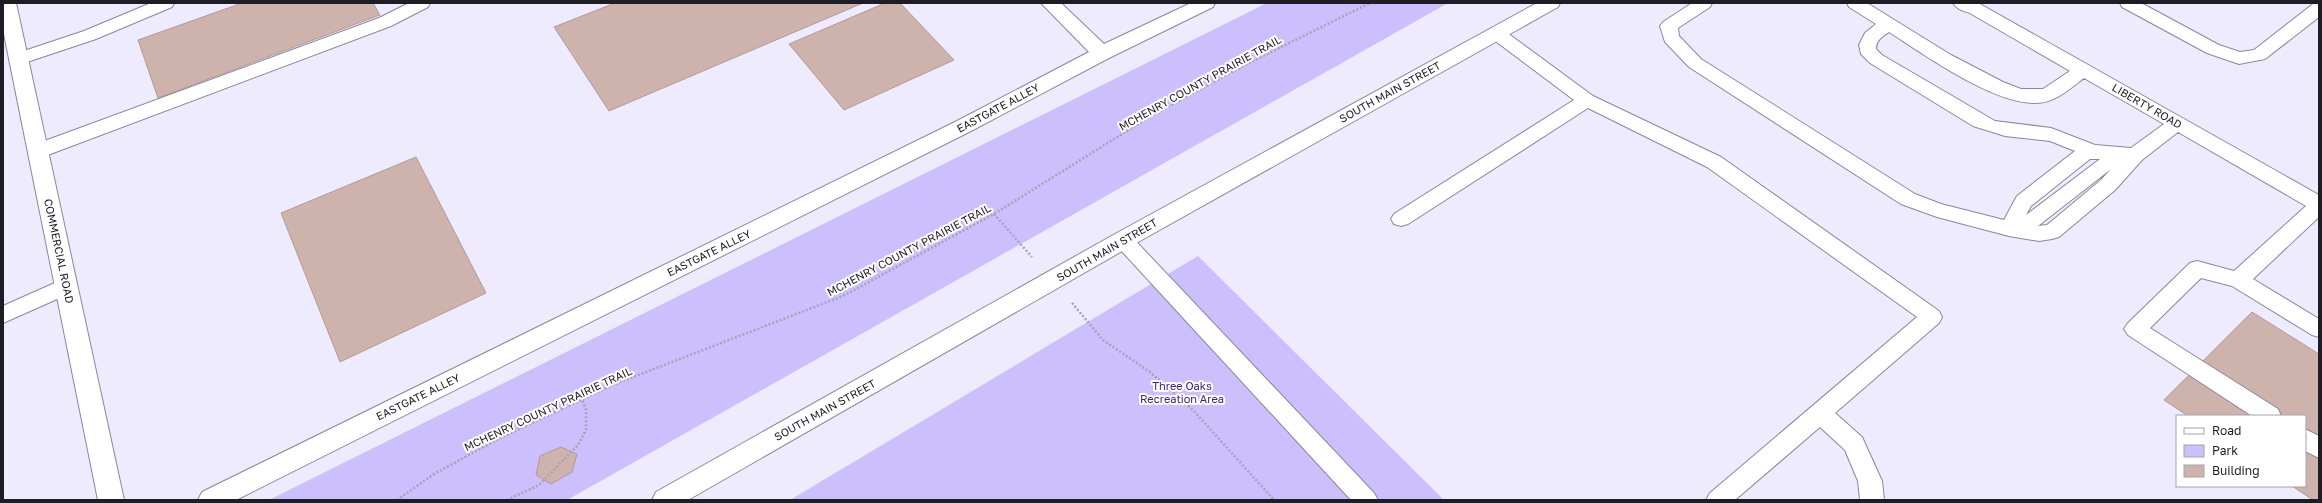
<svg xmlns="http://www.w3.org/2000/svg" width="2322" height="503" viewBox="0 0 2322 503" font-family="'Golos Text',sans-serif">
<rect width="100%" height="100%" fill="#efebff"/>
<!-- green -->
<g fill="#cbbffe">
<path d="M1267,3h181l-881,497h-298z"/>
<path d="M1198,256l246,244h-654z"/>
</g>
<!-- building -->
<g fill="#ceb3ad" stroke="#b49a94">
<path d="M242,3h131l7,12 -222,83 -20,-58z"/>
<path d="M615,3h248l-254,108 -55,-84z"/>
<path d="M885,3h15l54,57 -110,50 -55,-66z"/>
<path d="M416,157l70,136 -146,69 -59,-149z"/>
<path d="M2252,312l67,42v146h-6l-21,-14h13v-70h-117l-24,-16z"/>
<path d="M561,447l16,7 -5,18 -21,12 -15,-9 4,-19z"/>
</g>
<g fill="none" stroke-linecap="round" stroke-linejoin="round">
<defs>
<g id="lane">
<path d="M151,3h23l-2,4 -76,32 -78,26 -6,-2 -3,-4 3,-4 72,-24z"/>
<path d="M409,3h21l-2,4 -37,19 -346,130 -7,2 -7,-2 -2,-5 2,-5 348,-128z"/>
<path d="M1692,3h20l-2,4 -32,21 1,8 22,23 214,135 26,10 63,16 13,-24 58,-45 -25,-10 -45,-5 -32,-10 -103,-63 -9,-9 -2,-9 6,-12 11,-9 -27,-17 -2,-4h20l84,52 52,27 18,7h22l27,-18 -102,-59 -2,-4 2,-4h12l339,191v22l-66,62 66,40v18l-7,-2 -80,-49 -31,-8 -51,50 128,81 3,7h-29l-124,-81 -4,-6 4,-6 62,-60 7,-2 37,10 72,-65 -128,-74 -36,28 -27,30 -56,47 -7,2 -13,2 -30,-5 -72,-19 -36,-13 -212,-137 -24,-25 -5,-16 3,-4zM1889,32c36,23 104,72 147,71 18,0 34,-14 48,-25l80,46 -33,24 -36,-3 -44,-17 -56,-7 -113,-66 -6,-6c0,-9 6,-12 13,-17zM2090,159h10l-74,56 5,-9zM2111,169l-10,11 -54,45 -9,1z"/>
<path d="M2120,3h21l78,42 21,7 14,-2 59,-46 6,-1v14l-54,42 -26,5 -32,-11 -85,-46z"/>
<path d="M1496,27l6,2 91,67 128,61 218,154 3,6 -3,6 -104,90 27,24 20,44 2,19h-24l-2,-19 -13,-31 -25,-23 -85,73h-29l4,-7 207,-176 -210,-150 -119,-59 -180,116 -7,2 -7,-2 -3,-5 3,-5 180,-114 -84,-63 -3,-4 3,-4z"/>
<path d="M1123,232l7,3 244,258 4,7h-27l-235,-255 -3,-5 3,-5z"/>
<path d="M66,278l7,2 3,6 -3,6 -70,31v-17z"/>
<path d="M2305,429l14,7v22l-14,-7z"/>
</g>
<g id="street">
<path d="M3,3h13l108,497h-26l-95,-471z"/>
<path d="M1041,3h20l43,41 87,-41h24l-2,4 -104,51 -138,73 -735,369h-38l4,-8 755,-371 132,-69z"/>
</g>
<g id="secondary">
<path d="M1537,3h23l-2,4 -427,239 -443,254h-36l4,-8 459,-258z"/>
<path d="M1953,3h26l4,5 -2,4c-10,3 -23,-1 -28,-9z"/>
</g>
</defs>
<!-- lane casing -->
<use href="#lane" stroke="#89869b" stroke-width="2"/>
<!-- street casing -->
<use href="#street" stroke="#89869b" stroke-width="2"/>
<!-- secondary casing -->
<use href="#secondary" stroke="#89869b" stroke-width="2"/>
<!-- path -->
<g stroke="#a7a3b3" stroke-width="2.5" stroke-dasharray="2 2" stroke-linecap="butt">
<path d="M994,214l38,43"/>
<path d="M1072,303l31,37 47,32 43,38 81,90"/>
<path d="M397,500l37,-26 64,-35 117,-55 228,-88 151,-82 157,-98 98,-53 121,-60"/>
<path d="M507,500l32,-15 39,-40 8,-15v-20l-4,-11"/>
</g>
<!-- lane -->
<use href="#lane" fill="#fff" fill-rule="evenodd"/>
<!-- street -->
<use href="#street" fill="#fff" fill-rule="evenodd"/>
<!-- secondary -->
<use href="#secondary" fill="#fff" fill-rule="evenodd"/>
</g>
<g text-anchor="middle" stroke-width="4" stroke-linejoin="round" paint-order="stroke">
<!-- street labels -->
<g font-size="11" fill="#1e1c25" stroke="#fff">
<text transform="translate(1200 83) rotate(-29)" y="4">MCHENRY COUNTY PRAIRIE TRAIL</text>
<text transform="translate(1390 92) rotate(-29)" y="4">SOUTH MAIN STREET</text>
<text transform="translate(2147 106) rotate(30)" y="4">LIBERTY ROAD</text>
<text transform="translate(998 108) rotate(-28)" y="4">EASTGATE ALLEY</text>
<text transform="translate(909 250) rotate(-28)" y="4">MCHENRY COUNTY PRAIRIE TRAIL</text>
<text transform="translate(1107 250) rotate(-30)" y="4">SOUTH MAIN STREET</text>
<text transform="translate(59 251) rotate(78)" y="4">COMMERCIAL ROAD</text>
<text transform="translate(709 253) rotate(-26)" y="4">EASTGATE ALLEY</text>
<text transform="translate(418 397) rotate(-26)" y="4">EASTGATE ALLEY</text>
<text transform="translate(548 409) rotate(-25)" y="4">MCHENRY COUNTY PRAIRIE TRAIL</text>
<text transform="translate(825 410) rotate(-29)" y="4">SOUTH MAIN STREET</text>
</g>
<!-- park labels -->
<g font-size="11" fill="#40217b" stroke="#fff">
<text x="1182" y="390">Three Oaks<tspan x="1182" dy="13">Recreation Area</tspan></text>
</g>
</g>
<!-- border -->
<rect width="2322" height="503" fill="none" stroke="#1e1c25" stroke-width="8"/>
<!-- legend -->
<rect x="2176" y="415" width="130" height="72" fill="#ffffff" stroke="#a5a4a8"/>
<rect x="2184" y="428" width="20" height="6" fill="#ffffff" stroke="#a5a4a8"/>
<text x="2212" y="435" font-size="12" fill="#1e1c25">Road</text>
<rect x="2184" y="445" width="20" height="12" fill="#cbbffe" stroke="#a5a4a8"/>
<text x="2212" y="455" font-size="12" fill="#1e1c25">Park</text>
<rect x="2184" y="465" width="20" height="12" fill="#ceb3ad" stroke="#a5a4a8"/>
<text x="2212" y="475" font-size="12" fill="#1e1c25">Building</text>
</svg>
